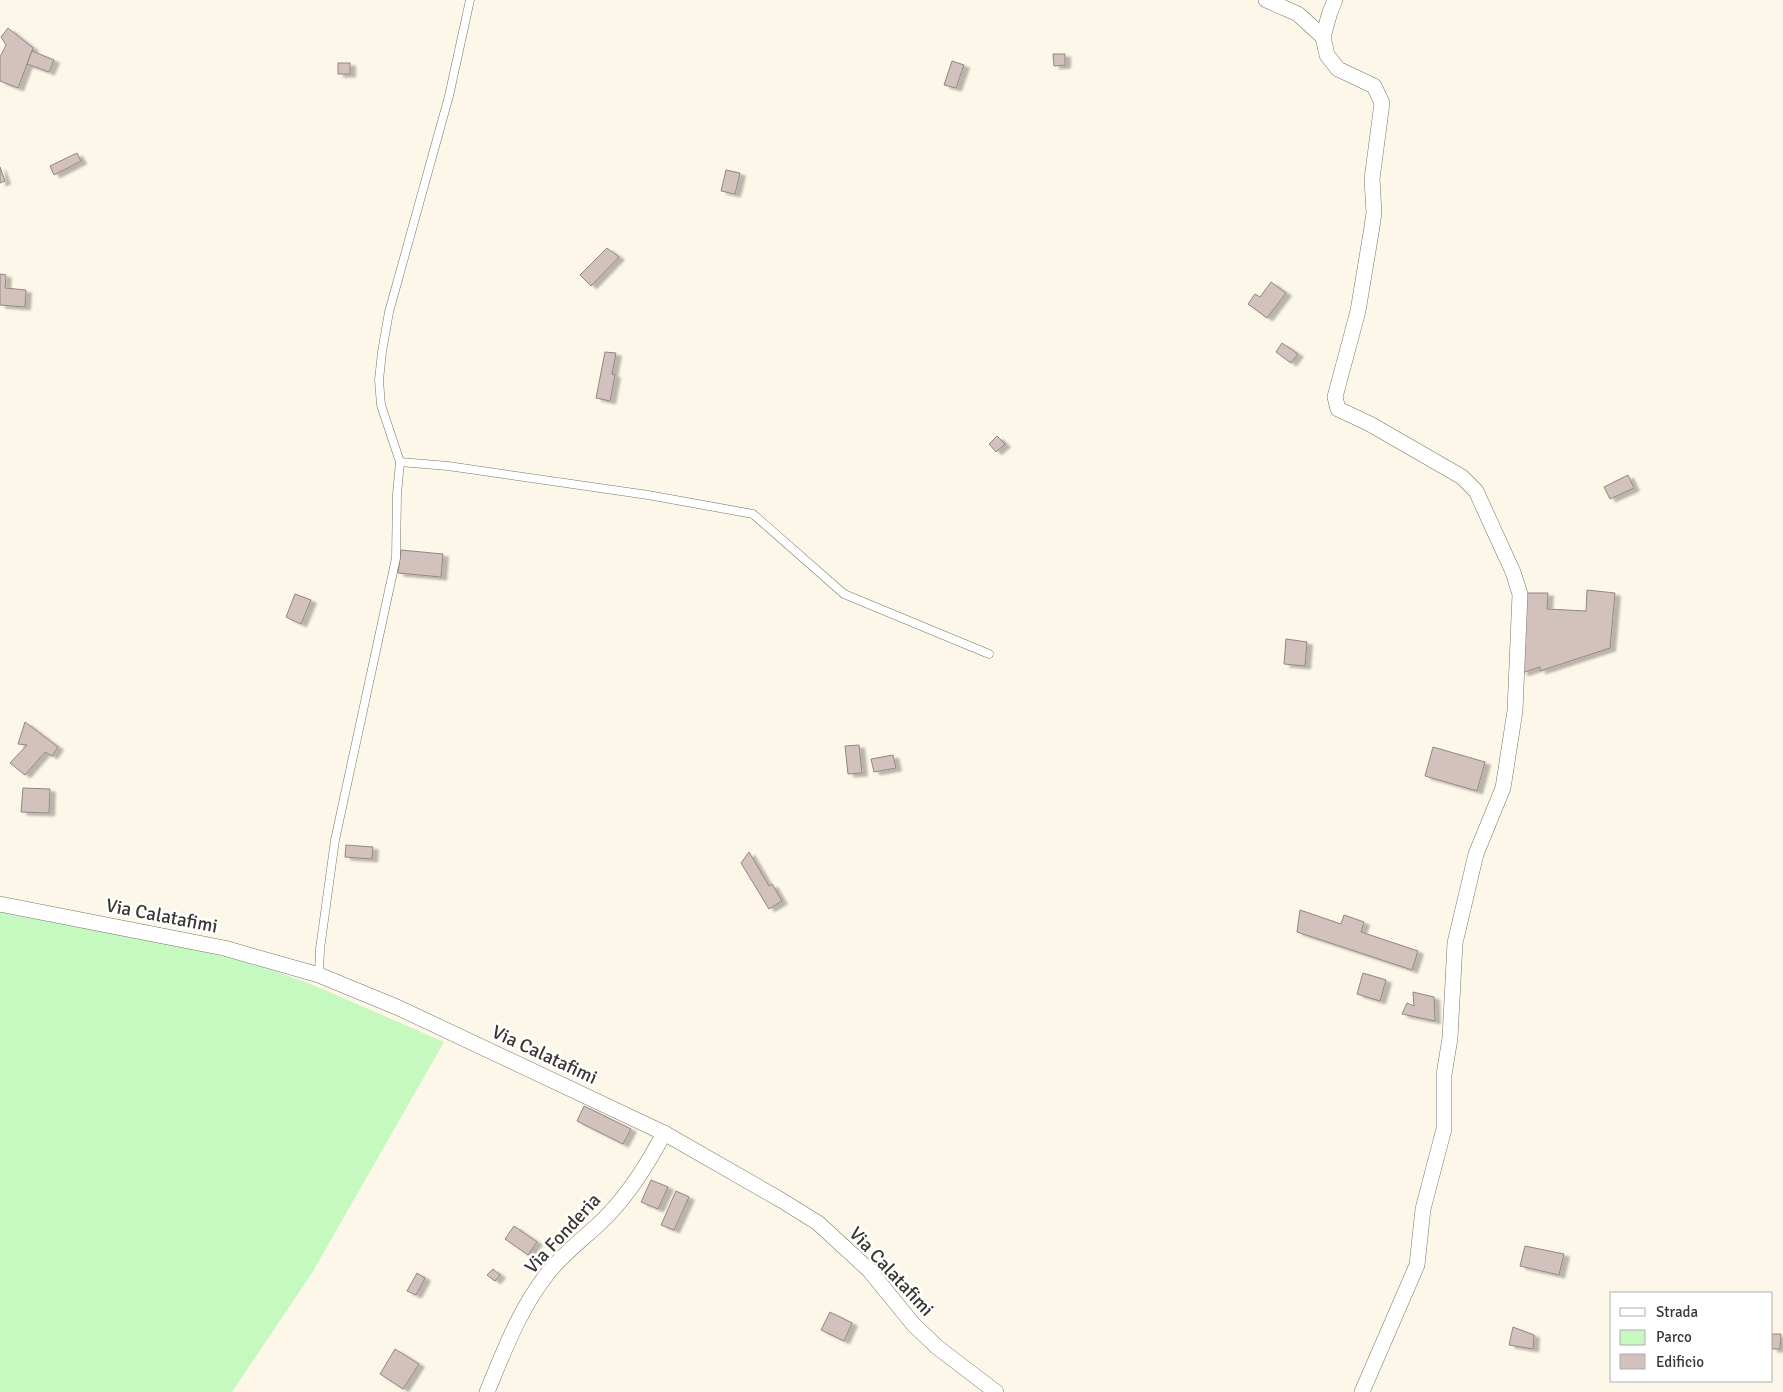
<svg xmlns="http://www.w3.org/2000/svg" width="1783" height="1392" viewBox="0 0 1783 1392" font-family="Signika,sans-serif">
<defs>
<filter id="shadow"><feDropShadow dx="5.5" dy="3" stdDeviation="1" flood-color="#0004"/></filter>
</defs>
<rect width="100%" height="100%" fill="#fcf7e8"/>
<!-- green -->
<path fill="#c5f9c0" d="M0,911l156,29 105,26 52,19 131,57 -132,231 -80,119h-232z"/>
<!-- building -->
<g fill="#d2c1bc" stroke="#958581" filter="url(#shadow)">
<path d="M8,28l25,20 -15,40 -18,-7v-24l6,-12 -5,-8z"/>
<path d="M32,51l22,9 -5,12 -22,-8z"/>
<path d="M1053,54h12v11l-11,1z"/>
<path d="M952,61l12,4 -8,23 -12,-3z"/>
<rect x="338" y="63" width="12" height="11"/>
<path d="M77,153l4,8 -27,14 -4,-9z"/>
<path d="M0,167l5,14 -5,2z"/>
<path d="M726,170l14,3 -5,21 -14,-3z"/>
<path d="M607,248l12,9 -28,29 -11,-11z"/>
<path d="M0,274l6,1 -1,13 21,2 -1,17 -25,-2z"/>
<path d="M1271,282l15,11 -19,25 -19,-14 7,-10 5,3z"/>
<path d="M1282,343l16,11 -7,9 -15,-11z"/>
<path d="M605,352l11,1 -4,21 3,1 -5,26 -14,-3z"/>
<path d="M997,436l8,8 -9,8 -7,-8z"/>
<path d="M1628,475l6,13 -24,11 -6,-12z"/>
<path d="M401,550l42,4 -2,23 -43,-4z"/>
<path d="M1587,590l28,3 -5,55 -70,23v-4l-18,6 2,-80h24l-1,16 39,2z"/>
<path d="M295,594l16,6 -10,24 -15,-7z"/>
<path d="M1286,639l21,3 -2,24 -21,-2z"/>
<path d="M25,722l33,25 -6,9 -7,-4 -20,23 -15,-12 17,-18 -9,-1z"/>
<path d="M859,745l3,28 -14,1 -3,-28z"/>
<path d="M1433,747l52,15 -8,29 -52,-15z"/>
<path d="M893,755l3,13 -22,4 -3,-13z"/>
<path d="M23,788l27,1 -1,24 -28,-1z"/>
<path d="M346,845l27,2 -1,12 -27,-2z"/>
<path d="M749,852l20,34 3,-2 10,17 -13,8 -28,-46z"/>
<path d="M1300,910l41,14 3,-9 20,7 -3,10 57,19 -6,19 -115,-38z"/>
<path d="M1363,973l23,7 -6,21 -23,-7z"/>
<path d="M1413,992l21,5 1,24 -33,-7 5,-11 7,3z"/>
<path d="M584,1106l47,23 -8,15 -46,-23z"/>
<path d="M651,1180l17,7 -10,22 -17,-7z"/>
<path d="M676,1191l13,6 -15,33 -13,-5z"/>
<path d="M514,1226l23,16 -9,13 -23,-16z"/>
<path d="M1525,1246l39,8 -5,21 -39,-9z"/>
<path d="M493,1269l7,6 -5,6 -8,-6z"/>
<path d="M417,1273l8,5 -9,17 -9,-4z"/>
<path d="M830,1312l22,11 -8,18 -23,-11z"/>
<path d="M1513,1327l21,8 -1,14 -24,-4z"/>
<path d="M1772,1334h9l-1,15h-8z"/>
<path d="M395,1349l24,15 -16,25 -23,-15z"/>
</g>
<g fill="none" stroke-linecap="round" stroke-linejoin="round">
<defs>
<g id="lane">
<path d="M400,462l48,4 200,29 105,19 91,80 145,60"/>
<path d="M319,975l1,-26 15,-109 61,-282 1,-64 3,-32 -19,-57 -2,-25 3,-28 7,-40 60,-216 21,-96"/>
</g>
<g id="street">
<path d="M1266,0l32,14 25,23"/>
<path d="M1335,0l-5,12 -7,25 4,18 11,14 36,17 8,17 -10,76 2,34 -3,20 -13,78 -23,86 3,12 32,15 92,53 14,14 37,81 7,22 -5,117 -12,77 -27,66 -21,89 -5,95 -6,37v54l-21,80 -6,56 -55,127"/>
<path d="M0,904l224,44 95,27 80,33 265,125 117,67 37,23 51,47 44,54 24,23 59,45"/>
<path d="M487,1392c17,-41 33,-84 61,-119 17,-22 41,-38 60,-58 21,-22 42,-55 56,-82"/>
</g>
</defs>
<!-- lane casing -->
<use href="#lane" stroke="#797567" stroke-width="9"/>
<!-- street casing -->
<use href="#street" stroke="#797567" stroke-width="16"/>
<!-- lane -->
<use href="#lane" stroke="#fff" stroke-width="8"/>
<!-- street -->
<use href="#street" stroke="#fff" stroke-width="15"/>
</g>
<g text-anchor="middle" stroke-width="5" stroke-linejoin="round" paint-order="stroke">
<!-- street labels -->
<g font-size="19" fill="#393731" stroke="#fff">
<text transform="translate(162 915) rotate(11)" y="7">Via Calatafimi</text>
<text transform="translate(545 1054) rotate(25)" y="7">Via Calatafimi</text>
<text transform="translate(562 1233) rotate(-47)" y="7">Via Fonderia</text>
<text transform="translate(892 1271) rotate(47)" y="7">Via Calatafimi</text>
</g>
</g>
<!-- legend -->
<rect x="1610" y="1292" width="162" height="90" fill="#ffffff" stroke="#b0afad"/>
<rect x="1620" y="1308" width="25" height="8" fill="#ffffff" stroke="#b0afad"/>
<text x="1656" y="1317" font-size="15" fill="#393731">Strada</text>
<rect x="1620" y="1330" width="25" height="15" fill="#c5f9c0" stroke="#b0afad"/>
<text x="1656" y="1342" font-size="15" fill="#393731">Parco</text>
<rect x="1620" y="1354" width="25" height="15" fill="#d2c1bc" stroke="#b0afad"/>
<text x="1656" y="1367" font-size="15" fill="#393731">Edificio</text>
</svg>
